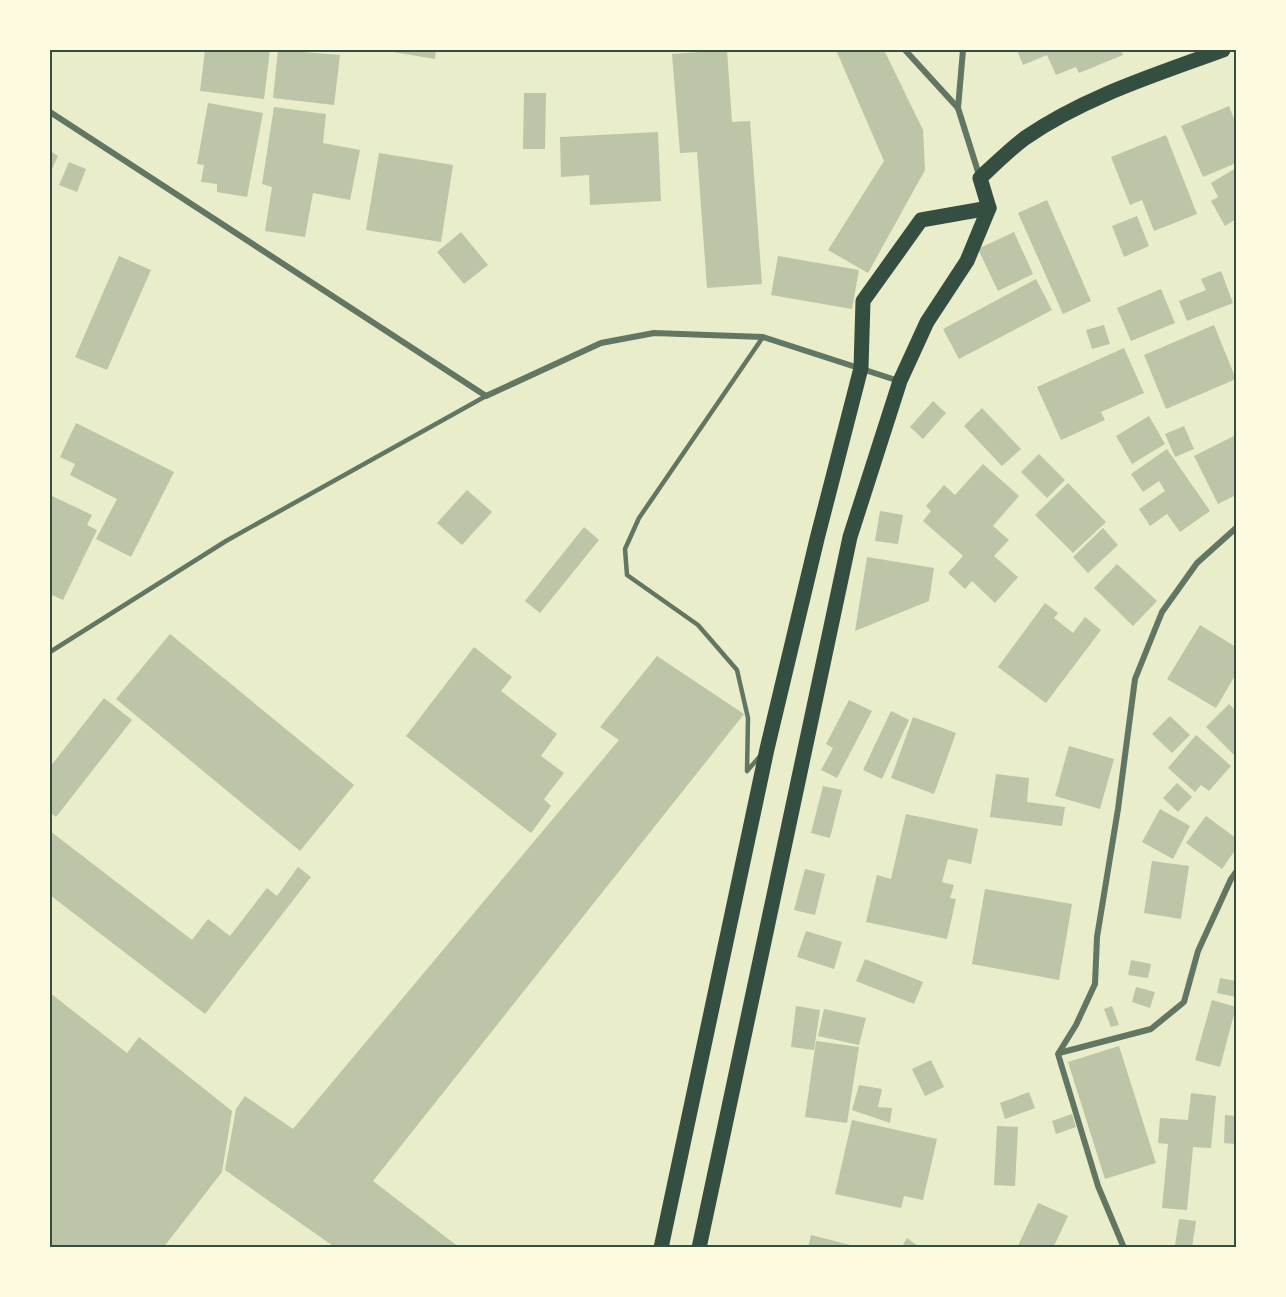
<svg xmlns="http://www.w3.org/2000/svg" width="1286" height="1297" viewBox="0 0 1286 1297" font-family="'PT Sans Narrow',sans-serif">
<rect width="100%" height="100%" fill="#e9edc9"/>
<!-- building -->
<g fill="#bcc5a7">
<path d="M205,50h65l-6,49 -64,-8z"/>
<path d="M278,50l62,5 -6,50 -61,-7z"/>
<path d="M381,50h55l-1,9z"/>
<path d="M727,50l5,72 18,-1 12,163 -55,4 -10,-136 -17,1 -8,-99z"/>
<path d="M836,50h48l39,80 2,40 -57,103 -40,-23 56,-89z"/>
<path d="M1017,50h104l2,5 -44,18 -3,-6 -20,8 -9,-20 -24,10z"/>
<path d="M524,93h22l-1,56h-22z"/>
<path d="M208,103l55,10 -16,84 -30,-5v-8l-16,-2 3,-17 -7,-1z"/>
<path d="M1229,106l7,18v39l-33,14 -22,-51z"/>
<path d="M274,107l52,7 -3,29 37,7 -10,50 -37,-7 -8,44 -40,-6 7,-44 -10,-3z"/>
<path d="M658,132l3,69 -71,4 -1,-30 -28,2 -1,-40z"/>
<path d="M1166,135l31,79 -43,17 -12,-31 -12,5 -19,-48z"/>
<path d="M50,151l8,5 -8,17z"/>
<path d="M379,153l74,12 -12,77 -75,-12z"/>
<path d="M69,162l17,7 -9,23 -18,-7z"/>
<path d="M1236,168v51l-11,7 -14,-25 7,-4 -7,-14z"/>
<path d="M1047,200l44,101 -28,13 -45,-101z"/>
<path d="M1137,216l12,30 -25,11 -12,-31z"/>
<path d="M461,232l27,33 -24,19 -27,-32z"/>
<path d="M1014,232l19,42 -35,17 -20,-42z"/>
<path d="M119,256l32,14 -44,100 -32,-13z"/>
<path d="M778,256l81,14 -7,39 -81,-14z"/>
<path d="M1221,271l12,32 -46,18 -8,-20 27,-11 -5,-11z"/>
<path d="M1036,279l16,31 -93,49 -16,-30z"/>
<path d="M1161,289l14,34 -44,18 -14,-33z"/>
<path d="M1104,325l6,19 -18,5 -6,-19z"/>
<path d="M1214,325l22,54 -70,30 -22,-54z"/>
<path d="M1124,348l20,45 -43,19 4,8 -44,20 -24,-53z"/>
<path d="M933,401l13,12 -23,26 -13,-12z"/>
<path d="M982,408l39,41 -19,17 -38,-40z"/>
<path d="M1149,416l16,28 -33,20 -16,-28z"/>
<path d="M76,423l98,49 -43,85 -35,-18 21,-40 -47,-24 5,-11 -15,-7z"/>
<path d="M1184,426l10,23 -19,8 -10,-23z"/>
<path d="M1236,435v60l-18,9 -24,-48z"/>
<path d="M1167,449l43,62 -30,21 -13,-18 -17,12 -11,-17 26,-18 -6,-10 -16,11 -12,-18z"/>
<path d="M1039,454l26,26 -18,18 -26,-26z"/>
<path d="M983,464l36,32 -26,30 16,14 -15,16 24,21 -23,26 -23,-22 -7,8 -17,-16 15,-17 -40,-35 8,-10 -5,-5 18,-21 11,10z"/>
<path d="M1068,483l38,39 -33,31 -38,-38z"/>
<path d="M467,490l25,22 -30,33 -25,-22z"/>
<path d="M50,495l42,20 -5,10 10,5 -34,70 -13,-6z"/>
<path d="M880,511l23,4 -5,29 -23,-3z"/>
<path d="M584,527l15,13 -59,73 -15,-12z"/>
<path d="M1103,528l15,17 -30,28 -15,-16z"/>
<path d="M867,557l67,11 -5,33 -74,30z"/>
<path d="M1117,564l40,37 -24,25 -39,-38z"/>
<path d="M1045,603l13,10 -4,5 19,15 12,-16 16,13 -55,73 -48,-36z"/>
<path d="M1200,625l36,22v27l-20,34 -49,-29z"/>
<path d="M170,634l184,151 -54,66 -184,-152z"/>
<path d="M474,647l38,30 -11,14 56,43 -16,22 23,17 -20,26 7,7 -20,27 -125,-97z"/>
<path d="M657,656l87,58 -371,467 87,67h-124l-111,-78 11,-61 9,-13 48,33 326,-389 -19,-13z"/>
<path d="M104,698l28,22 -76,97 -6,-5v-45z"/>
<path d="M849,700l23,11 -35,67 -16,-8 12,-22 -7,-4z"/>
<path d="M1229,704l7,7v46l-30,-30z"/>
<path d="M891,711l18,9 -27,59 -19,-9z"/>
<path d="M1170,716l20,19 -18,18 -20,-19z"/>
<path d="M913,717l43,16 -22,61 -43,-16z"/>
<path d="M1196,735l35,31 -22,25 -8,-6 -6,7 -27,-24z"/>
<path d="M1069,746l45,13 -14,50 -45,-13z"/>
<path d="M996,774l33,4 -2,24 38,5 -3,19 -72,-9z"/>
<path d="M1177,783l15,14 -14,15 -15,-14z"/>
<path d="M823,786l19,4 -12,48 -19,-5z"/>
<path d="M1160,809l30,17 -17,33 -31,-17z"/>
<path d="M906,814l72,15 -7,35 -23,-5 -6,23 12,3 -4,13 6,1 -9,40 -81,-17 11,-47 14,4z"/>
<path d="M1206,816l30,22v11l-14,20 -36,-26z"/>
<path d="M50,831l142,109 16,-21 22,17 37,-48 10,8 21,-29 13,10 -106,137 -155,-119z"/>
<path d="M1152,861l37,5 -8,53 -37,-6z"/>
<path d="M805,869l20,5 -10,41 -21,-5z"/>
<path d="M985,889l87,15 -13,76 -87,-16z"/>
<path d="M806,931l36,11 -8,27 -37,-12z"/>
<path d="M865,959l58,23 -9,22 -58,-23z"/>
<path d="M1131,960l20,4 -3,14 -20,-3z"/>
<path d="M1220,978l16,3v16l-19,-4z"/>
<path d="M1136,987l19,5 -5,16 -18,-6z"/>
<path d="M50,993l77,60 12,-16 93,74 -10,61 -59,76h-113z"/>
<path d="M1212,1000l24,7 -16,60 -25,-7z"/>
<path d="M796,1006l24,4 -6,40 -23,-3z"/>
<path d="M1112,1006l7,19 -8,2 -7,-18z"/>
<path d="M824,1009l42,9 -7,27 -41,-9z"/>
<path d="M816,1041l43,6 -12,76 -42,-6z"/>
<path d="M1119,1046l37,117 -51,16 -37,-117z"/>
<path d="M931,1060l13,27 -19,9 -13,-27z"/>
<path d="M859,1085l23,4 -4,18 14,1 -2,15 -38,-13z"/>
<path d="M1029,1092l6,16 -30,11 -5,-16z"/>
<path d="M1191,1093l25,3 -5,52 -18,-1 -6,63 -25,-2 6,-64 -10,-1 2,-25 28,2z"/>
<path d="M1072,1114l4,13 -20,7 -4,-13z"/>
<path d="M1225,1115l11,1v28l-12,-1z"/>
<path d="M852,1120l85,19 -14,61 -19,-4 -3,12 -66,-14z"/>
<path d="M997,1126l21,1 -3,59 -21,-1z"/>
<path d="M1038,1203l30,13 -15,32h-36z"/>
<path d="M1179,1219l17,2 -4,27 -17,-2z"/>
<path d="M811,1235l47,12v1h-50z"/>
<path d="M907,1238l14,10h-20z"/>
</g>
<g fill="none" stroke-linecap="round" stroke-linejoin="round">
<!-- service -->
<g stroke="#617663" stroke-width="4.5">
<path d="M50,652l176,-111 260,-145"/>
<path d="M761,755l-14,16 1,-53 -11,-48 -39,-45 -71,-50 -2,-26 14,-31 124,-181"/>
</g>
<!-- minor -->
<g stroke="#617663" stroke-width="6">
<path d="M905,50l53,58 22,70"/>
<path d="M958,108l5,-58"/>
<path d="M50,112l436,284 115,-53 53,-10 109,4 136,44"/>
<path d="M1059,1053l92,-24 33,-27 14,-51 33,-72 5,-7"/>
<path d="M1124,1248l-26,-62 -40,-132 18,-29 19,-41 2,-47 21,-128 17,-130 27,-67 35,-49 39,-35"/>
</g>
<!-- primary -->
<g stroke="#344e41" stroke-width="15">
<path d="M661,1248l106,-499 50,-210 44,-171 2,-67 58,-81 68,-12"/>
<path d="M699,1248l151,-711 50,-156 27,-59 40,-61 22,-53 -9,-30c14,-13 29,-28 45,-40 59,-41 130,-63 198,-88"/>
</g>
</g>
<!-- border -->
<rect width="1286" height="1297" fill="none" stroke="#fefae0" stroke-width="102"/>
<rect x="51" y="51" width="1184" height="1195" fill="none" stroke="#344e41" stroke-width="2"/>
</svg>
